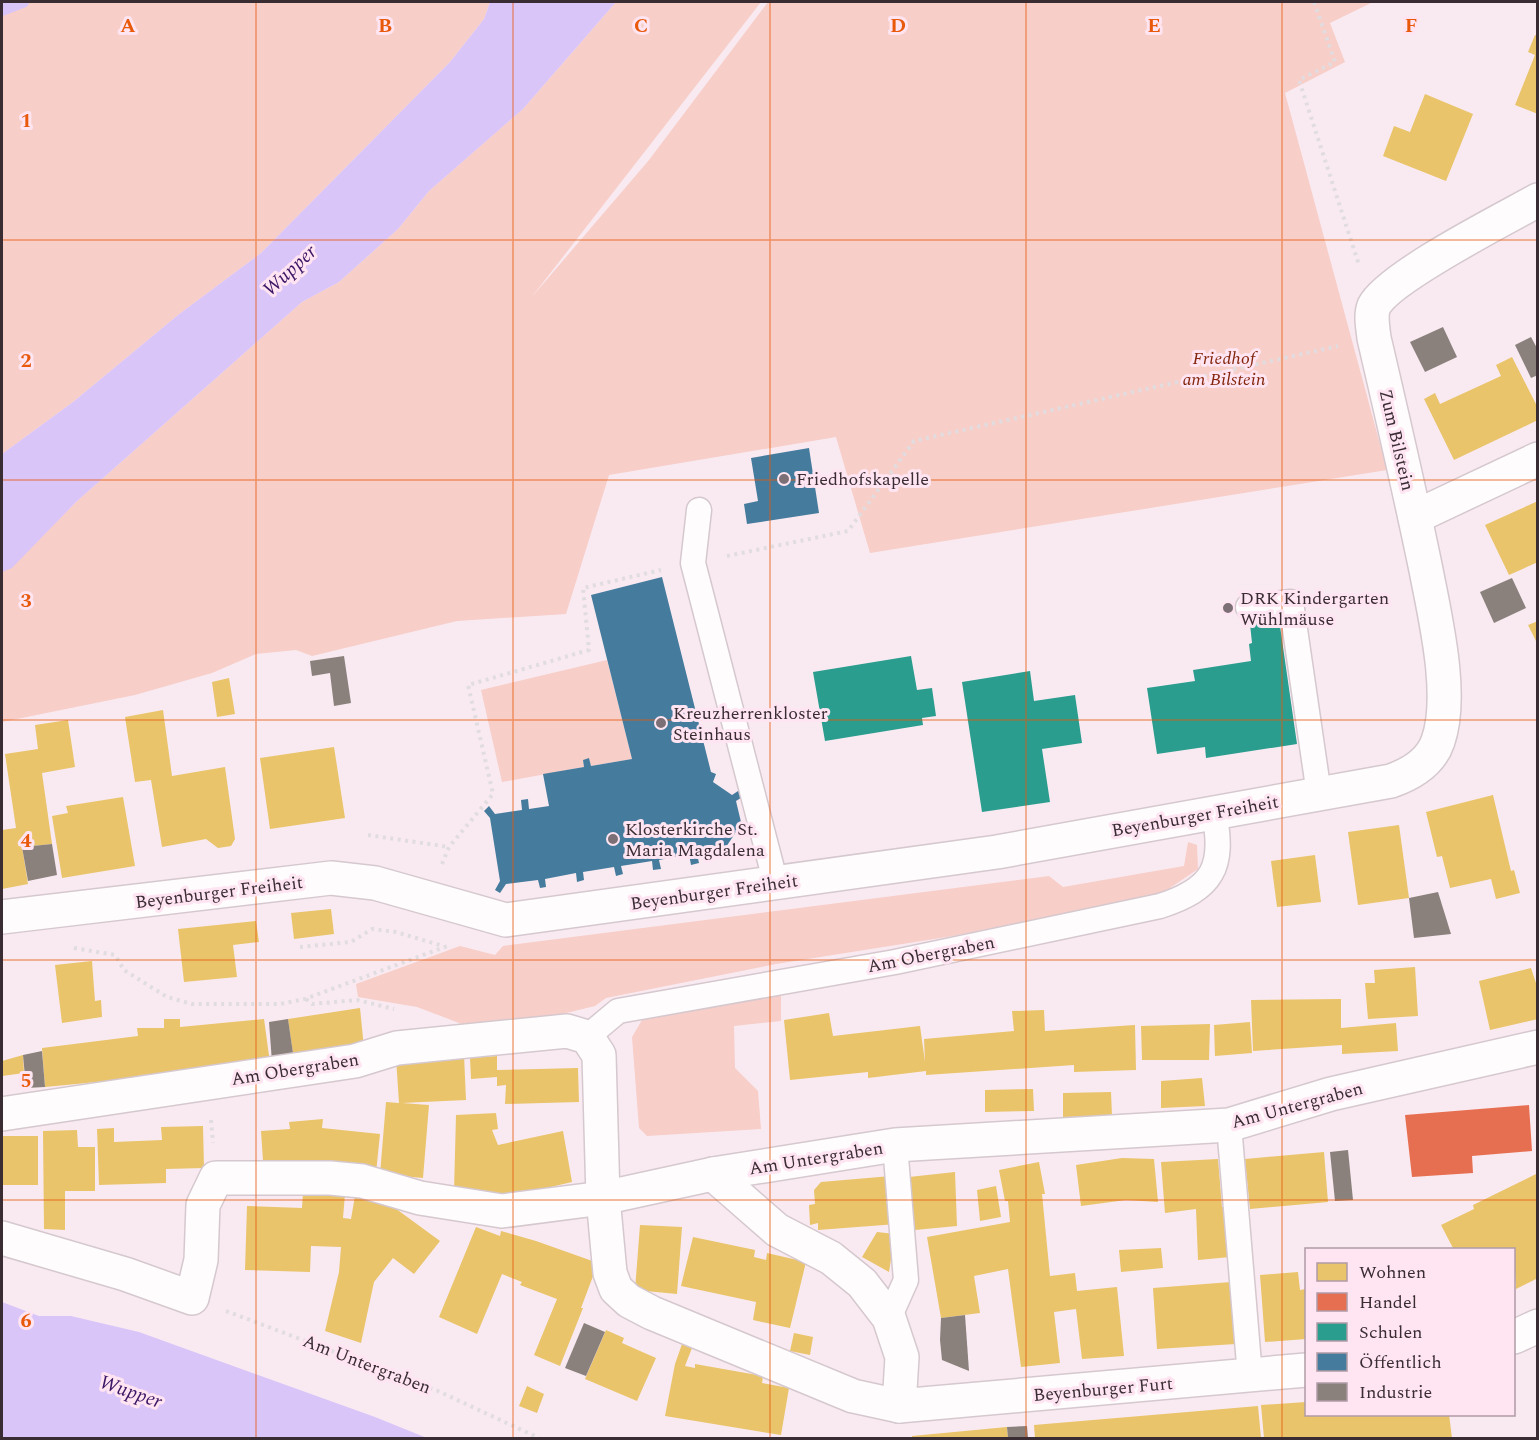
<svg xmlns="http://www.w3.org/2000/svg" width="1539" height="1440" viewBox="0 0 1539 1440" font-family="Spectral,serif">
<rect width="100%" height="100%" fill="#f9eaf1"/>
<!-- green -->
<g fill="#f7cec8">
<path d="M2,2h488l-6,17 -34,43 -189,191 -83,62 -105,87 -71,52z"/>
<path d="M616,2h145l-230,296 118,-138 119,-158h605l-43,21 15,39 -60,31 102,377 -517,83 -34,-116 -227,38 -43,139 -109,7 -145,35 -16,-6 -40,4 -44,19 -77,22 -133,27v-150l10,-5 64,-65 226,-200 37,-20 59,-53 31,-38 94,-82z"/>
<path d="M607,660l25,99 -41,7 -2,-7 -6,1 1,7 -82,15 -21,-92z"/>
<path d="M1188,842l9,3 1,24 -31,21 -11,5 -203,41 -177,28 -170,34 -11,8 -74,18 -46,5 -58,-22 -59,-10 -2,-13 104,-38 35,9 8,-9 546,-70 14,11 121,-21z"/>
<path d="M781,992v29l-47,5 1,42 23,23 3,38 -114,7 -8,-8 -7,-91 10,-17 71,-17z"/>
</g>
<!-- water -->
<g fill="#dac5f9">
<path d="M490,2h126l-93,107 -94,82 -31,38 -59,53 -37,20 -226,200 -64,66 -10,4v-118l71,-52 105,-87 83,-62 189,-191 34,-43z"/>
<path d="M2,1302l37,14h32l68,16 236,85 52,21 -425,-1z"/>
</g>
<!-- homes -->
<g fill="#e9c46a">
<path d="M1535,35l3,1v78l-23,-9 20,-50 -7,-3z"/>
<path d="M1425,94l48,20 -27,67 -63,-25 11,-30 16,6z"/>
<path d="M1512,357l26,51v12l-84,40 -30,-61 11,-6 5,11 61,-28 -5,-11z"/>
<path d="M1538,501v61l-29,13 -24,-50z"/>
<path d="M1538,621v24l-10,-20z"/>
<path d="M229,678l6,36 -18,3 -5,-35z"/>
<path d="M163,710l9,66 53,-9 10,72 -4,7 -13,2 -12,-9 -44,8 -11,-67 -16,2 -10,-65z"/>
<path d="M68,720l7,47 -33,6 10,71 -30,3 6,37 -26,5v-59l14,-2 -11,-74 33,-5 -3,-24z"/>
<path d="M334,747l11,71 -75,11 -10,-71z"/>
<path d="M1493,795l18,76 3,-1 6,23 -24,6 -5,-20 -41,9 -8,-32 -5,1 -11,-45z"/>
<path d="M123,797l12,69 -73,12 -10,-62 16,-3 -2,-7z"/>
<path d="M1399,825l10,73 -51,7 -10,-73z"/>
<path d="M1315,855l6,47 -44,5 -6,-46z"/>
<path d="M331,909l3,25 -40,5 -3,-26z"/>
<path d="M256,921l3,21 -26,3 4,32 -53,5 -6,-53z"/>
<path d="M92,961l3,40 6,-1 1,17 -40,6 -7,-58z"/>
<path d="M1415,967l3,49 -50,3 -3,-36h10l-1,-13z"/>
<path d="M1531,968l7,21v30l-48,11 -11,-49z"/>
<path d="M1341,999v29l55,-5 2,28 -56,3v-9l-89,6 -2,-51z"/>
<path d="M360,1008l4,40 -70,12 -6,-41z"/>
<path d="M1044,1010l1,21 90,-6 1,45 -62,2v-7l-148,10v-4l-58,7v-6l-78,8 -6,-60 45,-7 4,23 87,-10 5,36 -1,-23 90,-8 -2,-20z"/>
<path d="M164,1019h16v8l84,-8 6,44 -63,10 -68,2v3l-94,9 -3,-39 96,-12 -1,-8h27z"/>
<path d="M1250,1022l2,31 -37,3 -1,-31z"/>
<path d="M1210,1024l-1,36h-67l-1,-34z"/>
<path d="M23,1055l1,18 -22,3v-15z"/>
<path d="M464,1055l2,45 -64,3 27,2 -6,73 -43,-4 6,-72 13,1 -3,-45z"/>
<path d="M497,1056v14l81,-2 1,34 -74,2 1,-19 -9,1v-9l-26,2 -1,-21z"/>
<path d="M1202,1078l3,28 -44,2v-27z"/>
<path d="M1033,1089l1,22 -49,1v-22z"/>
<path d="M1111,1092l1,24 -49,1v-24z"/>
<path d="M496,1113l2,16 -6,1 6,15 65,-14 9,51 -73,17 -45,-8 2,-76z"/>
<path d="M323,1119l-1,9 58,6 -4,39 -58,-5 1,-7h-56l-2,-30 29,-2 -1,-7z"/>
<path d="M203,1126l1,42 -38,1v14l-67,2 -2,-56 17,-1v14l48,-2 -1,-13z"/>
<path d="M77,1130l1,17h17v44h-30v39l-21,-1 -1,-98z"/>
<rect x="2" y="1136" width="36" height="49"/>
<path d="M1324,1152l4,50 -78,7 -5,-50z"/>
<path d="M1122,1158l32,1 4,43 -32,-2 -45,6 -5,-41z"/>
<path d="M1218,1159l4,48h4l4,50 -32,3 -2,-51 -31,4 -4,-51z"/>
<path d="M1039,1162l6,32h-3l8,82 25,-3 2,18 40,-4 7,69 -42,3 -6,-50 -22,3 6,51 -39,4 -13,-98 -34,7 6,37 -39,5 -14,-81 83,-15 -2,-21h-3l-6,-31z"/>
<path d="M955,1172l2,54 -42,4 -6,-53z"/>
<path d="M1538,1173v105l-22,11 -2,-39h-60l-13,-25 33,-16 -1,-4z"/>
<path d="M891,1176l6,48 -79,6v-7l-8,2 -1,-20 6,-1 -1,-14 7,-8z"/>
<path d="M357,1184l12,5 71,52 -26,33 -21,-16 -19,24 -13,61 -36,-12 14,-59 2,-25 -30,-1 -1,26 -65,-2 2,-64 55,2 1,-15 42,1 -2,24 8,1z"/>
<path d="M996,1186l5,31 -21,4 -3,-31z"/>
<path d="M640,1225l42,2 -5,67 -42,-4z"/>
<path d="M476,1227l24,9 1,-5 35,10 62,22 -17,45h2l-23,58 -26,-11 23,-56 -37,-14 2,-3 -20,-8 -25,60 -38,-17z"/>
<path d="M877,1232l18,2 -6,38 -27,-15z"/>
<path d="M693,1237l62,13 -1,7 12,3 1,-7 39,9 -16,66 -37,-8 3,-18 -75,-16z"/>
<path d="M1161,1248l2,20 -42,4 -2,-22z"/>
<path d="M1298,1272l2,18 6,-1v50l-41,3 -5,-67z"/>
<path d="M1231,1282l5,62 -79,5 -4,-61z"/>
<path d="M606,1330l18,8 -2,5 34,15 -19,43 -52,-22z"/>
<path d="M794,1333l19,4 -3,18 -20,-4z"/>
<path d="M682,1344l10,4 -7,18 10,2v-4l68,12 -1,7 27,5 -8,47 -116,-19 10,-52z"/>
<path d="M527,1386l17,8 -7,19 -18,-7z"/>
<path d="M1306,1402v12h143l3,24h-188l-3,-33z"/>
<path d="M1258,1406l3,32h-226l-1,-13z"/>
<path d="M1007,1427l1,11h-96v-2z"/>
</g>
<!-- shops -->
<path fill="#e76f51" d="M1529,1105l3,46 -60,5 1,17 -61,4 -7,-62z"/>
<!-- schools -->
<g fill="#2a9d8f">
<path d="M1279,619l18,125 -91,14 -1,-11 -48,7 -10,-66 48,-7 -2,-11 58,-9 -2,-17 3,-1 -2,-19z"/>
<path d="M911,656l6,34 15,-2 4,28 -14,2 1,7 -98,16 -12,-69z"/>
<path d="M1030,671l4,30 41,-6 7,48 -40,6 8,53 -68,10 -20,-130z"/>
</g>
<!-- public -->
<g fill="#457b9d">
<path d="M809,448l10,65 -72,11 -3,-20 14,-3 -7,-43z"/>
<path d="M662,577l49,195 5,2 -3,8 19,13 9,-6 3,7 -8,5 5,21 8,2 -2,6 -9,-1 -12,18 4,7 -5,4 -6,-8 -22,4 2,9 -8,2 -2,-11 -30,6 2,9 -8,1 -1,-9 -31,5 2,8 -7,2 -2,-9 -31,5 1,8 -7,2 -1,-9 -31,6 1,8 -6,1 -2,-8 -32,4 -6,9 -5,-3 5,-9 -10,-63 -6,-7 5,-5 6,8 27,-4 -1,-10 7,-1 1,10 20,-3 -6,-32 41,-7 -1,-7 6,-2 2,8 41,-7 -41,-164z"/>
</g>
<!-- industry -->
<g fill="#8a817c">
<path d="M1443,327l14,30 -32,15 -15,-30z"/>
<path d="M1531,337l7,13v25l-7,3 -16,-33z"/>
<path d="M1512,578l14,30 -32,15 -14,-31z"/>
<path d="M344,656l7,47 -17,3 -4,-33 -18,3 -2,-15z"/>
<path d="M52,844l5,31 -29,6 -6,-34z"/>
<path d="M1438,892l13,42 -37,4 -5,-40z"/>
<path d="M288,1019l6,41 -22,2 -3,-40z"/>
<path d="M42,1051l3,36 -19,1 -3,-33z"/>
<path d="M1348,1150l5,50 -18,1 -5,-49z"/>
<path d="M965,1315l4,56 -27,-11 -2,-20 1,-22z"/>
<path d="M584,1323l21,9 -19,44 -21,-8z"/>
<path d="M1027,1426l1,12h-20l-1,-11z"/>
</g>
<g fill="none" stroke-linecap="round" stroke-linejoin="round">
<!-- stream -->
<path stroke="#dac5f9" stroke-width="12" d="M2,10l21,-8"/>
<defs>
<g id="service">
<path d="M699,510l-6,53 83,321"/>
<path d="M1248,607l43,-5 28,192"/>
<path d="M587,1037l31,-26 277,-49 265,-56c53,-17 65,-39 54,-93"/>
<path d="M1229,1125l21,251"/>
<path d="M889,1318l17,-38 -11,-135"/>
</g>
<g id="minor">
<path d="M1415,517l123,-58"/>
<path d="M2,917l329,-39 44,5 131,37 491,-68 394,-71c20,-7 40,-19 47,-40 16,-46 -3,-124 -12,-171 -16,-78 -34,-155 -52,-232 -1,-10 -4,-22 0,-32 15,-29 130,-87 164,-106"/>
<path d="M2,1114l353,-53 42,-13 170,-17 20,6 12,18 4,143 7,75 6,16 13,12 23,12 201,83 46,10 407,-36"/>
<path d="M713,1174l64,56 54,28 31,25 27,35 13,39 -3,49"/>
<path d="M2,1238l123,36 67,24 9,-38 2,-55 13,-27h114l32,3 58,17 82,13 101,-13 110,-24 182,-29 334,-20 102,-31 207,-47"/>
<path d="M1514,1337l24,-11"/>
</g>
</defs>
<!-- service casing -->
<use href="#service" stroke="#d5c8ce" stroke-width="27"/>
<!-- minor casing -->
<use href="#minor" stroke="#d5c8ce" stroke-width="36"/>
<!-- path -->
<g stroke="#e1dcdf" stroke-width="4" stroke-dasharray="3 4.5" stroke-linecap="butt">
<path d="M1314,2l21,60 -36,18 60,185"/>
<path d="M727,556l121,-25 66,-90 424,-95"/>
<path d="M368,835l81,12"/>
<path d="M442,864l7,-17 44,-53 -25,-109 121,-35 -6,-62 78,-18"/>
<path d="M300,947l51,-5 21,-13 24,3 47,14"/>
<path d="M74,948l41,7 9,15 43,27 25,7h88l25,-5 145,-54"/>
<path d="M306,999l6,5 45,-4 37,9"/>
<path d="M211,1120l2,23"/>
<path d="M226,1311l212,80 101,47"/>
</g>
<!-- service -->
<use href="#service" stroke="#fefcfd" stroke-width="24"/>
<!-- minor -->
<use href="#minor" stroke="#fefcfd" stroke-width="33"/>
</g>
<!-- grid -->
<path fill="none" stroke="#e8590c" stroke-width="1.5" stroke-opacity="0.55" d="M256,2v1436M513,2v1436M770,2v1436M1026,2v1436M1282,2v1436M2,240h1536M2,480h1536M2,720h1536M2,960h1536M2,1200h1536"/>
<!-- markers -->
<g fill="#7c6f76" stroke="#ffe4f1" stroke-width="2">
<circle cx="784" cy="479" r="6"/>
<circle cx="1228" cy="608" r="6"/>
<circle cx="661" cy="723" r="6"/>
<circle cx="613" cy="839" r="6"/>
</g>
<g text-anchor="middle" stroke-width="6" stroke-linejoin="round" paint-order="stroke">
<!-- park labels -->
<g font-size="18" font-style="italic" fill="#83260d" stroke="#ffe4f1">
<text x="1224" y="364">Friedhof<tspan x="1224" dy="21">am Bilstein</tspan></text>
</g>
<!-- street labels -->
<g font-size="18" fill="#392d33" stroke="#ffe4f1">
<text transform="translate(1397 440) rotate(77)" y="6">Zum Bilstein</text>
<text transform="translate(1195 816) rotate(-10)" y="6">Beyenburger Freiheit</text>
<text transform="translate(219 892) rotate(-7)" y="6">Beyenburger Freiheit</text>
<text transform="translate(714 892) rotate(-8)" y="6">Beyenburger Freiheit</text>
<text transform="translate(931 954) rotate(-11)" y="6">Am Obergraben</text>
<text transform="translate(295 1069) rotate(-9)" y="6">Am Obergraben</text>
<text transform="translate(1297 1105) rotate(-15)" y="6">Am Untergraben</text>
<text transform="translate(816 1158) rotate(-9)" y="6">Am Untergraben</text>
<text transform="translate(367 1364) rotate(21)" y="6">Am Untergraben</text>
<text transform="translate(1103 1389) rotate(-5)" y="6">Beyenburger Furt</text>
</g>
<!-- poi labels -->
<g font-size="18" fill="#392d33" stroke="#ffe4f1" text-anchor="start">
<text x="796" y="485">Friedhofskapelle</text>
<text x="1240" y="604">DRK Kindergarten<tspan x="1240" dy="21">Wühlmäuse</tspan></text>
<text x="673" y="719">Kreuzherrenkloster<tspan x="673" dy="21">Steinhaus</tspan></text>
<text x="625" y="835">Klosterkirche St.<tspan x="625" dy="21">Maria Magdalena</tspan></text>
</g>
<!-- water labels -->
<g font-size="20" font-style="italic" fill="#3a1565" stroke="#ffe4f1">
<text transform="translate(289 270) rotate(-43)" y="7">Wupper</text>
<text transform="translate(131 1391) rotate(19)" y="7">Wupper</text>
</g>
</g>
<g font-size="20" text-anchor="middle" font-weight="bold" fill="#e8590c" stroke="#ffe4f1" stroke-width="6" stroke-linejoin="round" paint-order="stroke">
<text x="128" y="32">A</text>
<text x="385" y="32">B</text>
<text x="641" y="32">C</text>
<text x="898" y="32">D</text>
<text x="1154" y="32">E</text>
<text x="1411" y="32">F</text>
<text x="26" y="127">1</text>
<text x="26" y="367">2</text>
<text x="26" y="607">3</text>
<text x="26" y="847">4</text>
<text x="26" y="1087">5</text>
<text x="26" y="1327">6</text>
</g>
<!-- border -->
<rect width="1539" height="1440" fill="none" stroke="#392d33" stroke-width="6"/>
<!-- legend -->
<rect x="1305" y="1248" width="210" height="168" fill="#ffe4f1" stroke="#b09ba5" stroke-width="1.5"/>
<rect x="1317" y="1263" width="30" height="18" fill="#e9c46a" stroke="#b09ba5" stroke-width="1.5"/>
<text x="1359" y="1278" font-size="18" fill="#392d33">Wohnen</text>
<rect x="1317" y="1293" width="30" height="18" fill="#e76f51" stroke="#b09ba5" stroke-width="1.5"/>
<text x="1359" y="1308" font-size="18" fill="#392d33">Handel</text>
<rect x="1317" y="1323" width="30" height="18" fill="#2a9d8f" stroke="#b09ba5" stroke-width="1.5"/>
<text x="1359" y="1338" font-size="18" fill="#392d33">Schulen</text>
<rect x="1317" y="1353" width="30" height="18" fill="#457b9d" stroke="#b09ba5" stroke-width="1.5"/>
<text x="1359" y="1368" font-size="18" fill="#392d33">Öffentlich</text>
<rect x="1317" y="1383" width="30" height="18" fill="#8a817c" stroke="#b09ba5" stroke-width="1.5"/>
<text x="1359" y="1398" font-size="18" fill="#392d33">Industrie</text>
</svg>
